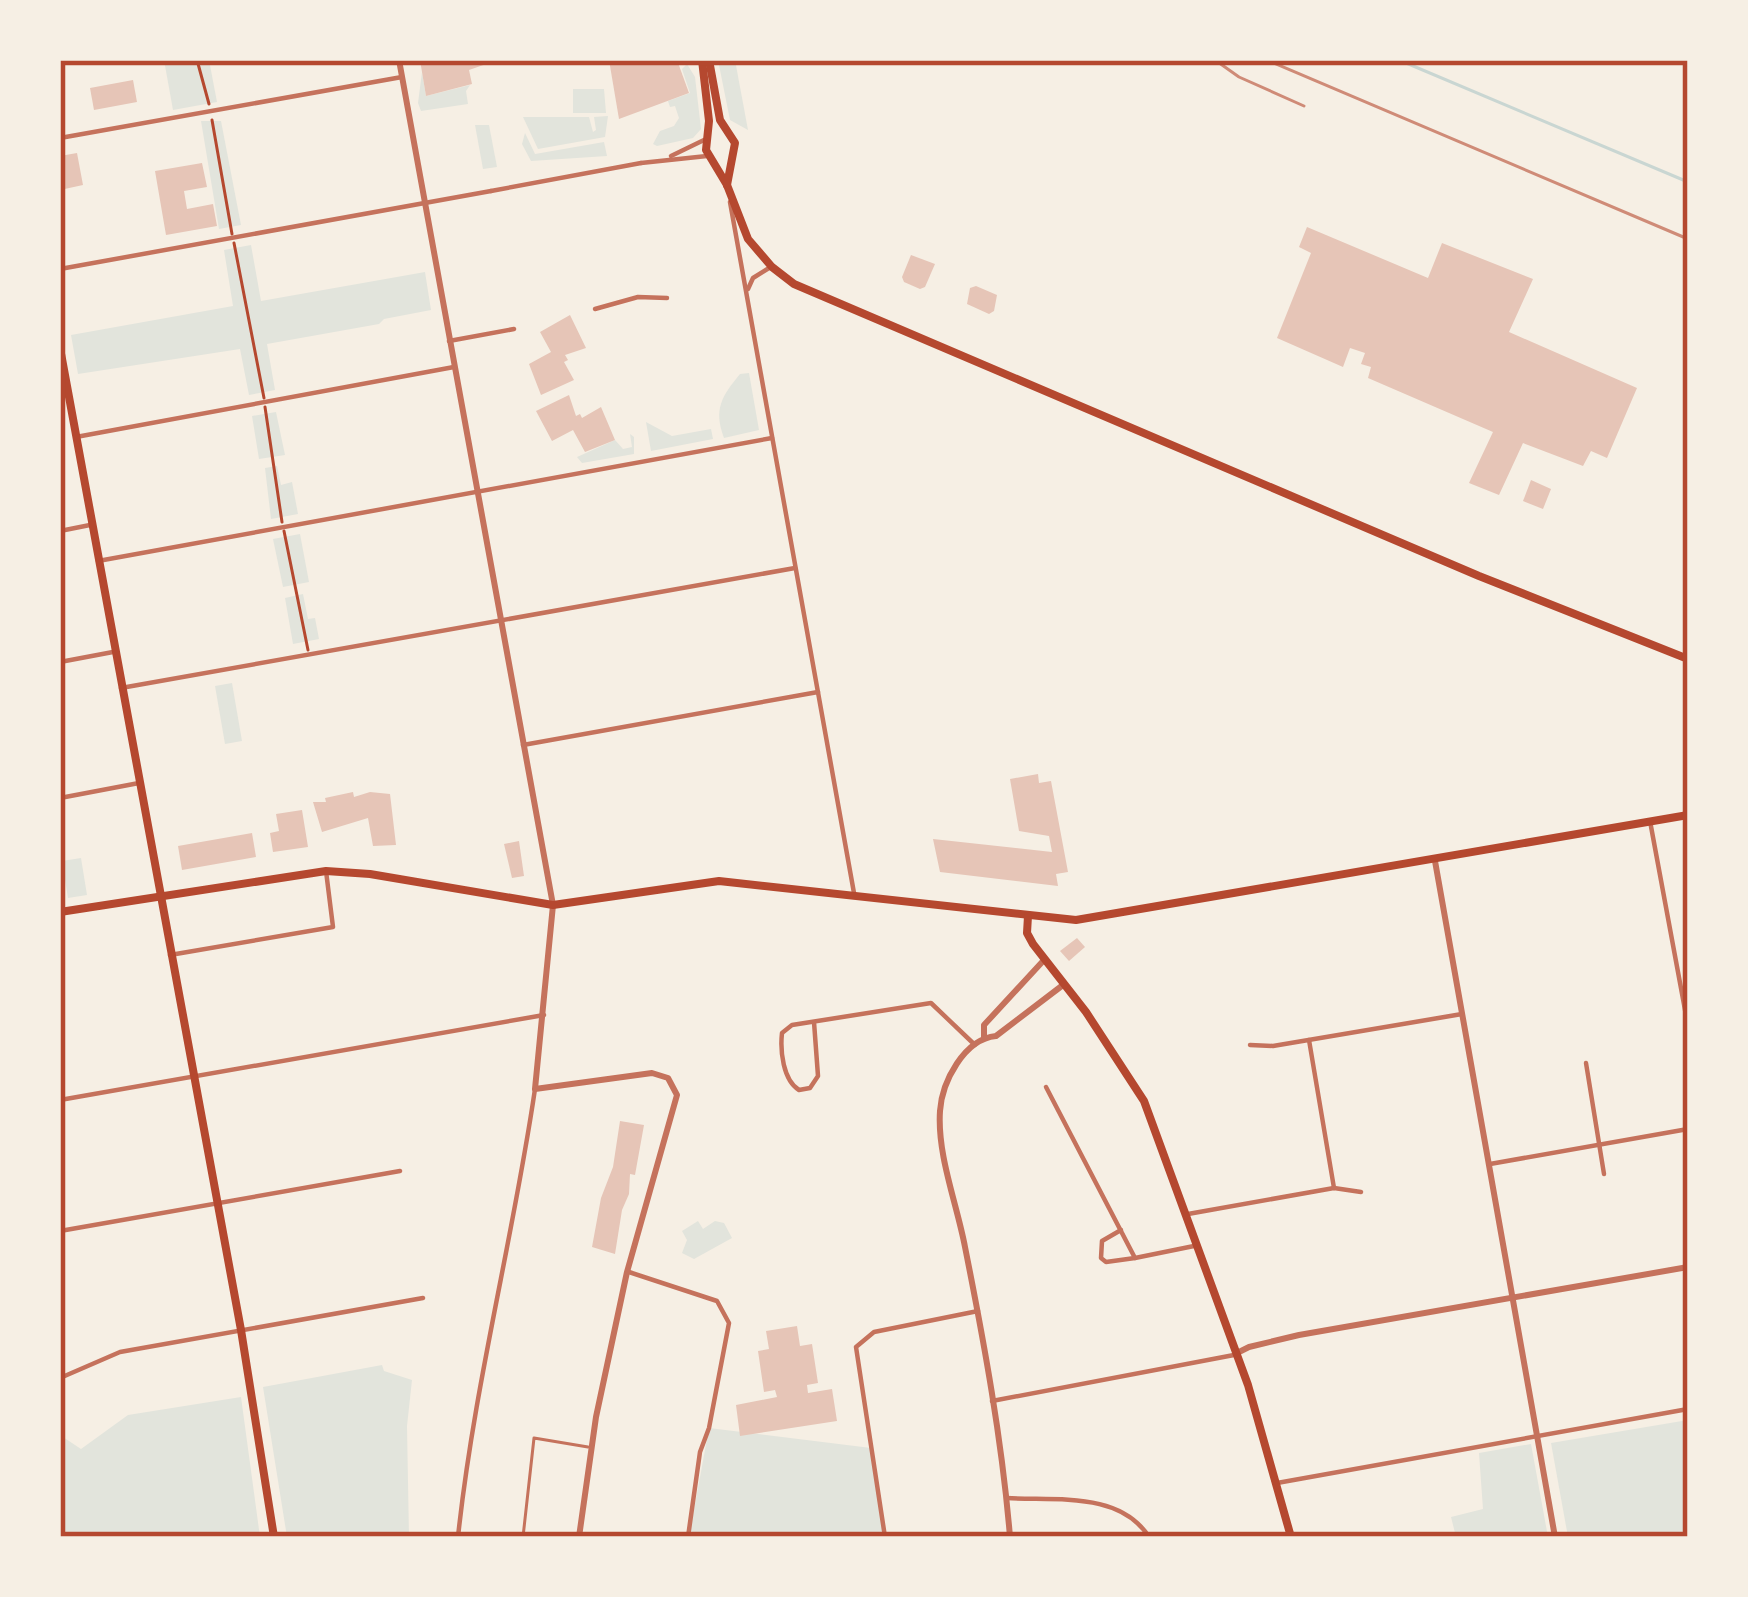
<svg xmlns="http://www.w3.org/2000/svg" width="1748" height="1597" viewBox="0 0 1748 1597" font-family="'DM Sans',sans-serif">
<rect width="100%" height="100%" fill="#f6efe4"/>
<!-- green -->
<g fill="#e2e4dc">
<path d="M164,60h45l8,42 -44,8z"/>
<path d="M718,60h17l13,70 -18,-10z"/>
<path d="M687,64l8,13 6,52 -8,9 -36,8 -4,-2 7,-13 14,-5 5,-8 -4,-12 -5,1 -2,-6 22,-8 -8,-24z"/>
<path d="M422,72l4,24 44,-11 -4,6 2,13 -47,7 -3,-8z"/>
<path d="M573,89h31l2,24h-33z"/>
<path d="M608,116l-3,21 -67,12 -15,-32h66l4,15 3,-2 -2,-13z"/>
<path d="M201,121h20l20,104 -22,4z"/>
<path d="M475,125h14l8,42 -14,2z"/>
<path d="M525,133l10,21 69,-12 3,14 -76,5 -9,-17z"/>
<path d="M251,245l10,56 164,-29 6,38 -47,9 -5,5 -112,20 8,46 -26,5 -9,-46 -162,25 -7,-39 162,-29 -9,-56z"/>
<path d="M749,373l10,57 -35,8c-11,-29 -2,-42 16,-64z"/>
<path d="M276,412l9,43 -26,4 -7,-43z"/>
<path d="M646,422l26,14 39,-7 2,10 -62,12z"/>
<path d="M630,434l4,3v17l-52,9 -5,-6 38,-17 8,9 9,-2z"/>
<path d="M277,466l4,19 11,-3 6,32 -27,5 -6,-51z"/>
<path d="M300,534l9,48 -26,5 -10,-48z"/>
<path d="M303,594l5,25 7,-1 4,21 -26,5 -8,-46z"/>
<path d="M232,683l10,58 -17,3 -10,-58z"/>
<path d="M81,858l6,37 -19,3 -6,-37z"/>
<path d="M698,1221l5,8 12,-8 9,2 8,15 -38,21 -12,-6 5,-13 -5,-9z"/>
<path d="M382,1365l2,6 28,9 -5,46 2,111h-122l-24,-150z"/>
<path d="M241,1397l19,140h-200v-102l21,14 47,-34z"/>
<path d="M1688,1420v117h-120l-17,-94z"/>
<path d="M709,1428l162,20 14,89h-196z"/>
<path d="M1531,1444l17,93h-92l-5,-20 32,-8 -4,-56z"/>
</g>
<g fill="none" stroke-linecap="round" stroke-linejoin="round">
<!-- stream -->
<path stroke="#c9d6d2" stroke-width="3" d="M1399,60l289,122"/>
</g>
<!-- building -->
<g fill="#e6c5b7">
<path d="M420,60h75v1l-26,9 3,14 -46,12z"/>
<path d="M609,60h68l12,33 -70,26z"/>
<path d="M133,80l4,22 -43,8 -4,-22z"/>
<path d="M77,153l6,32 -23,5v-34z"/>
<path d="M202,163l5,24 -23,4 3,18 26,-5 4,22 -51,9 -11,-64z"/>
<path d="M1307,227l121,51 14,-35 91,36 -24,53 128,56 -30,70 -16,-7 -8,15 -60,-23 -24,52 -30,-12 24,-51 -125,-54 3,-11 -10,-3 4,-11 -15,-5 -7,19 -66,-29 34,-85 -12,-6z"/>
<path d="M911,255l24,9 -10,23 -5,2 -16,-7 -2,-5z"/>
<path d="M976,286l21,9 -3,16 -5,3 -22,-10 3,-16z"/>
<path d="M570,315l16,33 -21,7 3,5 -4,2 10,18 -33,15 -12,-31 22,-12 -11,-20z"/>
<path d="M569,395l7,21 4,-2 2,4 19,-11 14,33 -30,12 -12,-22 -21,11 -16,-30z"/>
<path d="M1531,480l20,9 -8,20 -20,-8z"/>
<path d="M1038,774l1,9 12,-2 17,91 -12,2 2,12 -118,-14 -7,-33 119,13 -3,-16 -30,-5 -9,-52z"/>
<path d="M353,792l1,5 16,-5 20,2 6,51 -23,1 -5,-28 -46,14 -9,-30h13l-1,-4z"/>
<path d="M302,810l6,37 -35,5 -3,-19 9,-2 -3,-17z"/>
<path d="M252,833l4,24 -74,13 -4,-24z"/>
<path d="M519,841l5,35 -12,2 -8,-34z"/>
<path d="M1077,938l8,9 -16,14 -9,-10z"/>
<path d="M620,1121l24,4 -9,50 -5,-1 -1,20 -7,16 -7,44 -23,-7 9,-49 12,-31z"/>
<path d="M797,1326l3,20 12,-2 6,39 -11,2 1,8 24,-4 5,32 -97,15 -4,-31 41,-8 -2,-7 -11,2 -6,-41 11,-2 -3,-18z"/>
</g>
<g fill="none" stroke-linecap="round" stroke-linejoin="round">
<!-- path -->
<g stroke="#b5482f" stroke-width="3">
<path d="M197,60l12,44"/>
<path d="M212,120l20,114"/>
<path d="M234,243l30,155"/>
<path d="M265,407l17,115"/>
<path d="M284,531l24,119"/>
</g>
<!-- service -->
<path stroke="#c5725c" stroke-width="3" d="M523,1537l11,-99 54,9"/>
<!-- pedestrian -->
<path stroke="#c5725c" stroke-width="4.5" d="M491,191l150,-28"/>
<!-- minor -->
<g stroke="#c5725c" stroke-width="4.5">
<path d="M60,138l342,-61"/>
<path d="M671,156l33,-16"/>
<path d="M641,163l66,-7"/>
<path d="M730,202l124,691"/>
<path d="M60,269l431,-78"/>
<path d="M748,289l5,-11 16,-10"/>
<path d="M595,309l43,-12 29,1"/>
<path d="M449,341l65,-12"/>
<path d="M76,437l378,-70"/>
<path d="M60,531l30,-6"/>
<path d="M98,561l674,-123"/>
<path d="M60,662l53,-10"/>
<path d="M121,688l674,-120"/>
<path d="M523,745l295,-53"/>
<path d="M60,798l79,-15"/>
<path d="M1650,821l38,205"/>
<path d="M170,955l163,-28 -7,-56"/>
<path d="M814,1022l4,54 -8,12 -11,2c-16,-10 -19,-39 -17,-57l10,-8 139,-22 44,42"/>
<path d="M1309,1040l25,148"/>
<path d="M1250,1045l23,1 189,-32"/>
<path d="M1586,1063l18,111"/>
<path d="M1046,1087l89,171 59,-12"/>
<path d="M60,1100l484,-85"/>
<path d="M1490,1164l198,-35"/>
<path d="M1188,1214l146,-26 27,4"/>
<path d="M1121,1230l-19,11 -1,17 5,4 29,-4"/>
<path d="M60,1231l340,-60"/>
<path d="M629,1272l88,29 12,22 -20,105 -9,24 -12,85"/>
<path d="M60,1378l60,-26 303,-54"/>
<path d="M992,1401l242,-46"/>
<path d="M1277,1483l411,-74"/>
<path d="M1007,1498c48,3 113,-7 142,39"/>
<path d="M458,1537c16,-151 55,-298 77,-448"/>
<path d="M885,1537l-29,-190 18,-15 104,-21"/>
</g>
<!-- tertiary -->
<g stroke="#c5725c" stroke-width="6">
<path d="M399,60l154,845 -18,184 117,-16 16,5 9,17 -50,177 -31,145 -17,120"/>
<path d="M1435,861l120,676"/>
<path d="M984,1037v-12l60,-65"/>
<path d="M1235,1354l14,-7 50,-12 389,-68"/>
<path d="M1010,1537c-8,-97 -26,-195 -45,-290 -8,-43 -28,-92 -25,-136 2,-29 24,-72 56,-75l67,-51"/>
</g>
<!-- secondary -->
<g stroke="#b5482f" stroke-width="8">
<path d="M702,60l7,61 -3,29 21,35 21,54 24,28 22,17 685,292 209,83"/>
<path d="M709,60l11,60 15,23 -8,42"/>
<path d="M60,348l181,982 33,207"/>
<path d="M60,912l266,-41 44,3 183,31 166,-24 357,39 612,-105"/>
<path d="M1028,916l-1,17 6,11 53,68 58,89 104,284 43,152"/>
</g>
<!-- rail -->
<g stroke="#cf8b77" stroke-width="3">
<path d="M1215,60l24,17 65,29"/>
<path d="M1267,60l421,179"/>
</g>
</g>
<!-- border -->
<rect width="1748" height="1597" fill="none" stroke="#f6efe4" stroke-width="126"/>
<rect x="63" y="63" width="1622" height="1471" fill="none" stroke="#b5482f" stroke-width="4.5"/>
</svg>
